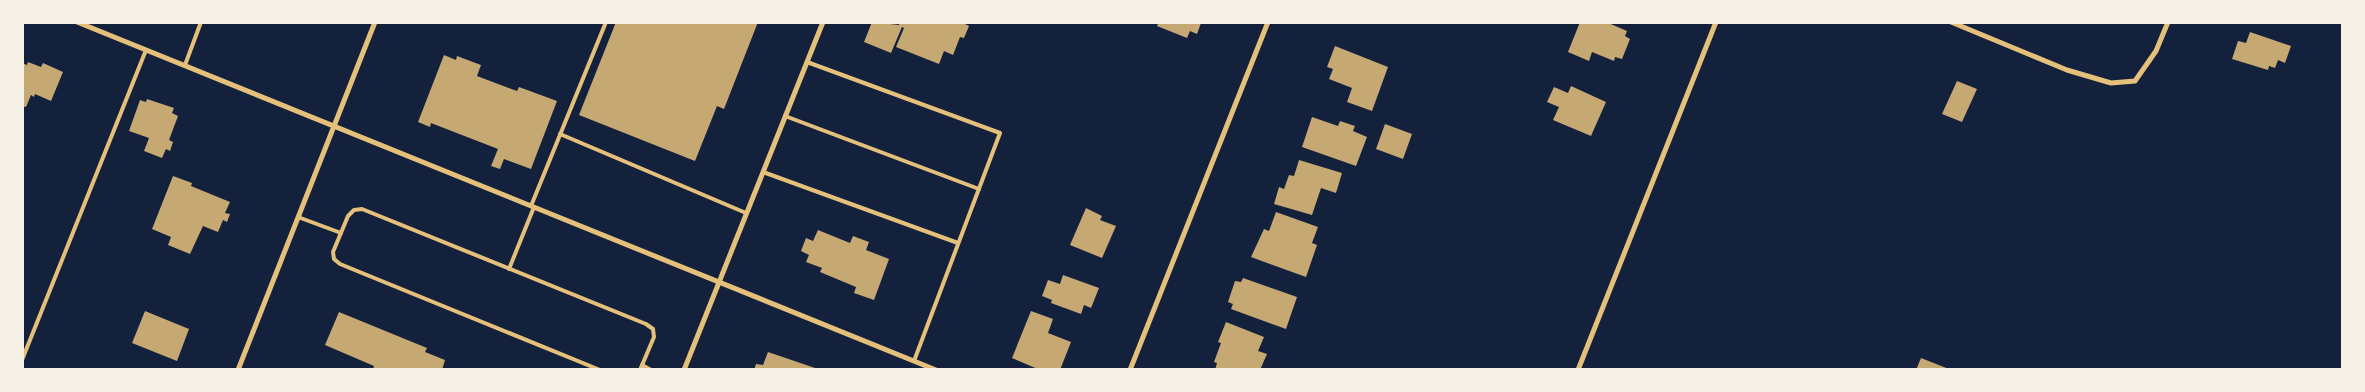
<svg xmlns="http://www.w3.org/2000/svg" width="2365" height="392" viewBox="0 0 2365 392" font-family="'PT Sans Narrow',sans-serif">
<rect width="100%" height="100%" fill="#14213d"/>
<!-- building -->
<g fill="#c6a872">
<path d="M616,22h142l-34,87 -7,-3 -22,55 -116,-46z"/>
<path d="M872,22l27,3v-3h67l-1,2 4,2 -5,12 -4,-1 -7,18 -9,-4 -5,13 -43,-17 8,-19 -2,-1 -11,26 -27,-11z"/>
<path d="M1159,22h40l2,1 -4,11 -7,-3 -3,7 -30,-12z"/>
<path d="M1580,22h26l21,9 -2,5 5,3 -8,20 -7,-2 -1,4 -22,-9 -3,9 -21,-9z"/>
<path d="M2250,32l41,14 -6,17 -7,-3 -3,8 -6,-2 -1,4 -36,-11 6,-18 8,2z"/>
<path d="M1335,46l53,21 -16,44 -25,-9 5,-14 -23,-9 4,-10 -6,-2z"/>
<path d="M444,55l12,5 1,-4 24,9 -4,11 40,15 2,-4 38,14 -26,68 -27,-10 -4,10 -9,-3 7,-17 -67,-26 -1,4 -12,-5z"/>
<path d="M28,62l13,5 2,-4 20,9 -12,29 -16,-7 -1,3 -3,-2 -5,12 -4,-1v-43l5,2z"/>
<path d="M1957,81l20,8 -15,33 -20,-8z"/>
<path d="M1571,86l35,16 -15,34 -38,-16 6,-13 -12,-5 7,-15 14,6z"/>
<path d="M147,99l27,9 -2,5 6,3 -9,24 4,2 -3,9 -4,-2 -4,9 -18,-7 5,-13 -20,-7 11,-31 6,2z"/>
<path d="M1312,117l26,9 2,-5 15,5 -2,5 14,6 -11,29 -54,-19z"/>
<path d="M1385,124l27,10 -9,25 -27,-10z"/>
<path d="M1299,160l43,13 -6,20 -15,-5 -9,27 -38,-11 5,-17 5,2 5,-14 5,1z"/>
<path d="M173,176l19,7 -1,3 39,16 -5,11 5,1 -3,8 -4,-2 -5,12 -15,-6 -13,28 -22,-9 3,-8 -19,-8z"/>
<path d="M1086,208l16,8 -2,4 16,6 -14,32 -32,-13z"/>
<path d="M1276,212l42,15 -6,16 5,2 -11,32 -55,-20 13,-28 5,2z"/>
<path d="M818,230l32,13 3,-7 16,6 -3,8 23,9 -15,41 -20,-7 2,-6 -36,-15 2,-4 -16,-6 3,-7 -8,-4 5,-13 7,3z"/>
<path d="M1063,275l36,13 -8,20 -7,-3 -3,9 -30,-11 1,-3 -10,-4 6,-16 12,4z"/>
<path d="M1243,278l54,19 -11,32 -55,-20 2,-5 -5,-2 7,-21 6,1z"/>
<path d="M145,311l44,18 -12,32 -45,-18z"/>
<path d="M1031,311l22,8 -5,14 23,9 -11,28h-20l-28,-12z"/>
<path d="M339,312l88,36 -2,4 20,8 -3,10h-69l1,-4 -49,-21z"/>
<path d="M1226,322l38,15 -6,14 9,3 -7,16h-45l2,-7 -3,-1 7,-19 -3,-1z"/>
<path d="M768,352l50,17v1h-64l2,-6 7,1z"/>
<path d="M1921,358l28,11v1h-33z"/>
</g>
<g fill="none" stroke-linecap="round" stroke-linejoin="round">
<!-- service -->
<g stroke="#e5c07b" stroke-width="4">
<path d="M807,62l193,71 -86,228"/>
<path d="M185,65l16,-43"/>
<path d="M785,116l194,73"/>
<path d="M560,134l186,79"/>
<path d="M763,172l195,71"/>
<path d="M531,206l75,-184"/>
<path d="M298,217l43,16"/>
<path d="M509,269l25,-62"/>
<path d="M22,360l124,-310"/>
<path d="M642,365l9,5"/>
<path d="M600,370l-260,-106 -6,-5 -1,-7 15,-36 6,-6 8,-1 284,115 7,5 1,8 -14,33"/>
</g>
<!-- minor -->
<g stroke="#e5c07b" stroke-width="5">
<path d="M77,22c287,114 572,234 859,348"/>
<path d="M1951,22l116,48 44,13 24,-2 21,-30 12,-29"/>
<path d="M238,370l137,-348"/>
<path d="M684,370l139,-348"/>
<path d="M1130,370l138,-348"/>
<path d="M1578,370l138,-348"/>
</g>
</g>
<!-- border -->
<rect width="2365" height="392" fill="none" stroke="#f6f1e7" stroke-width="48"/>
</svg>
